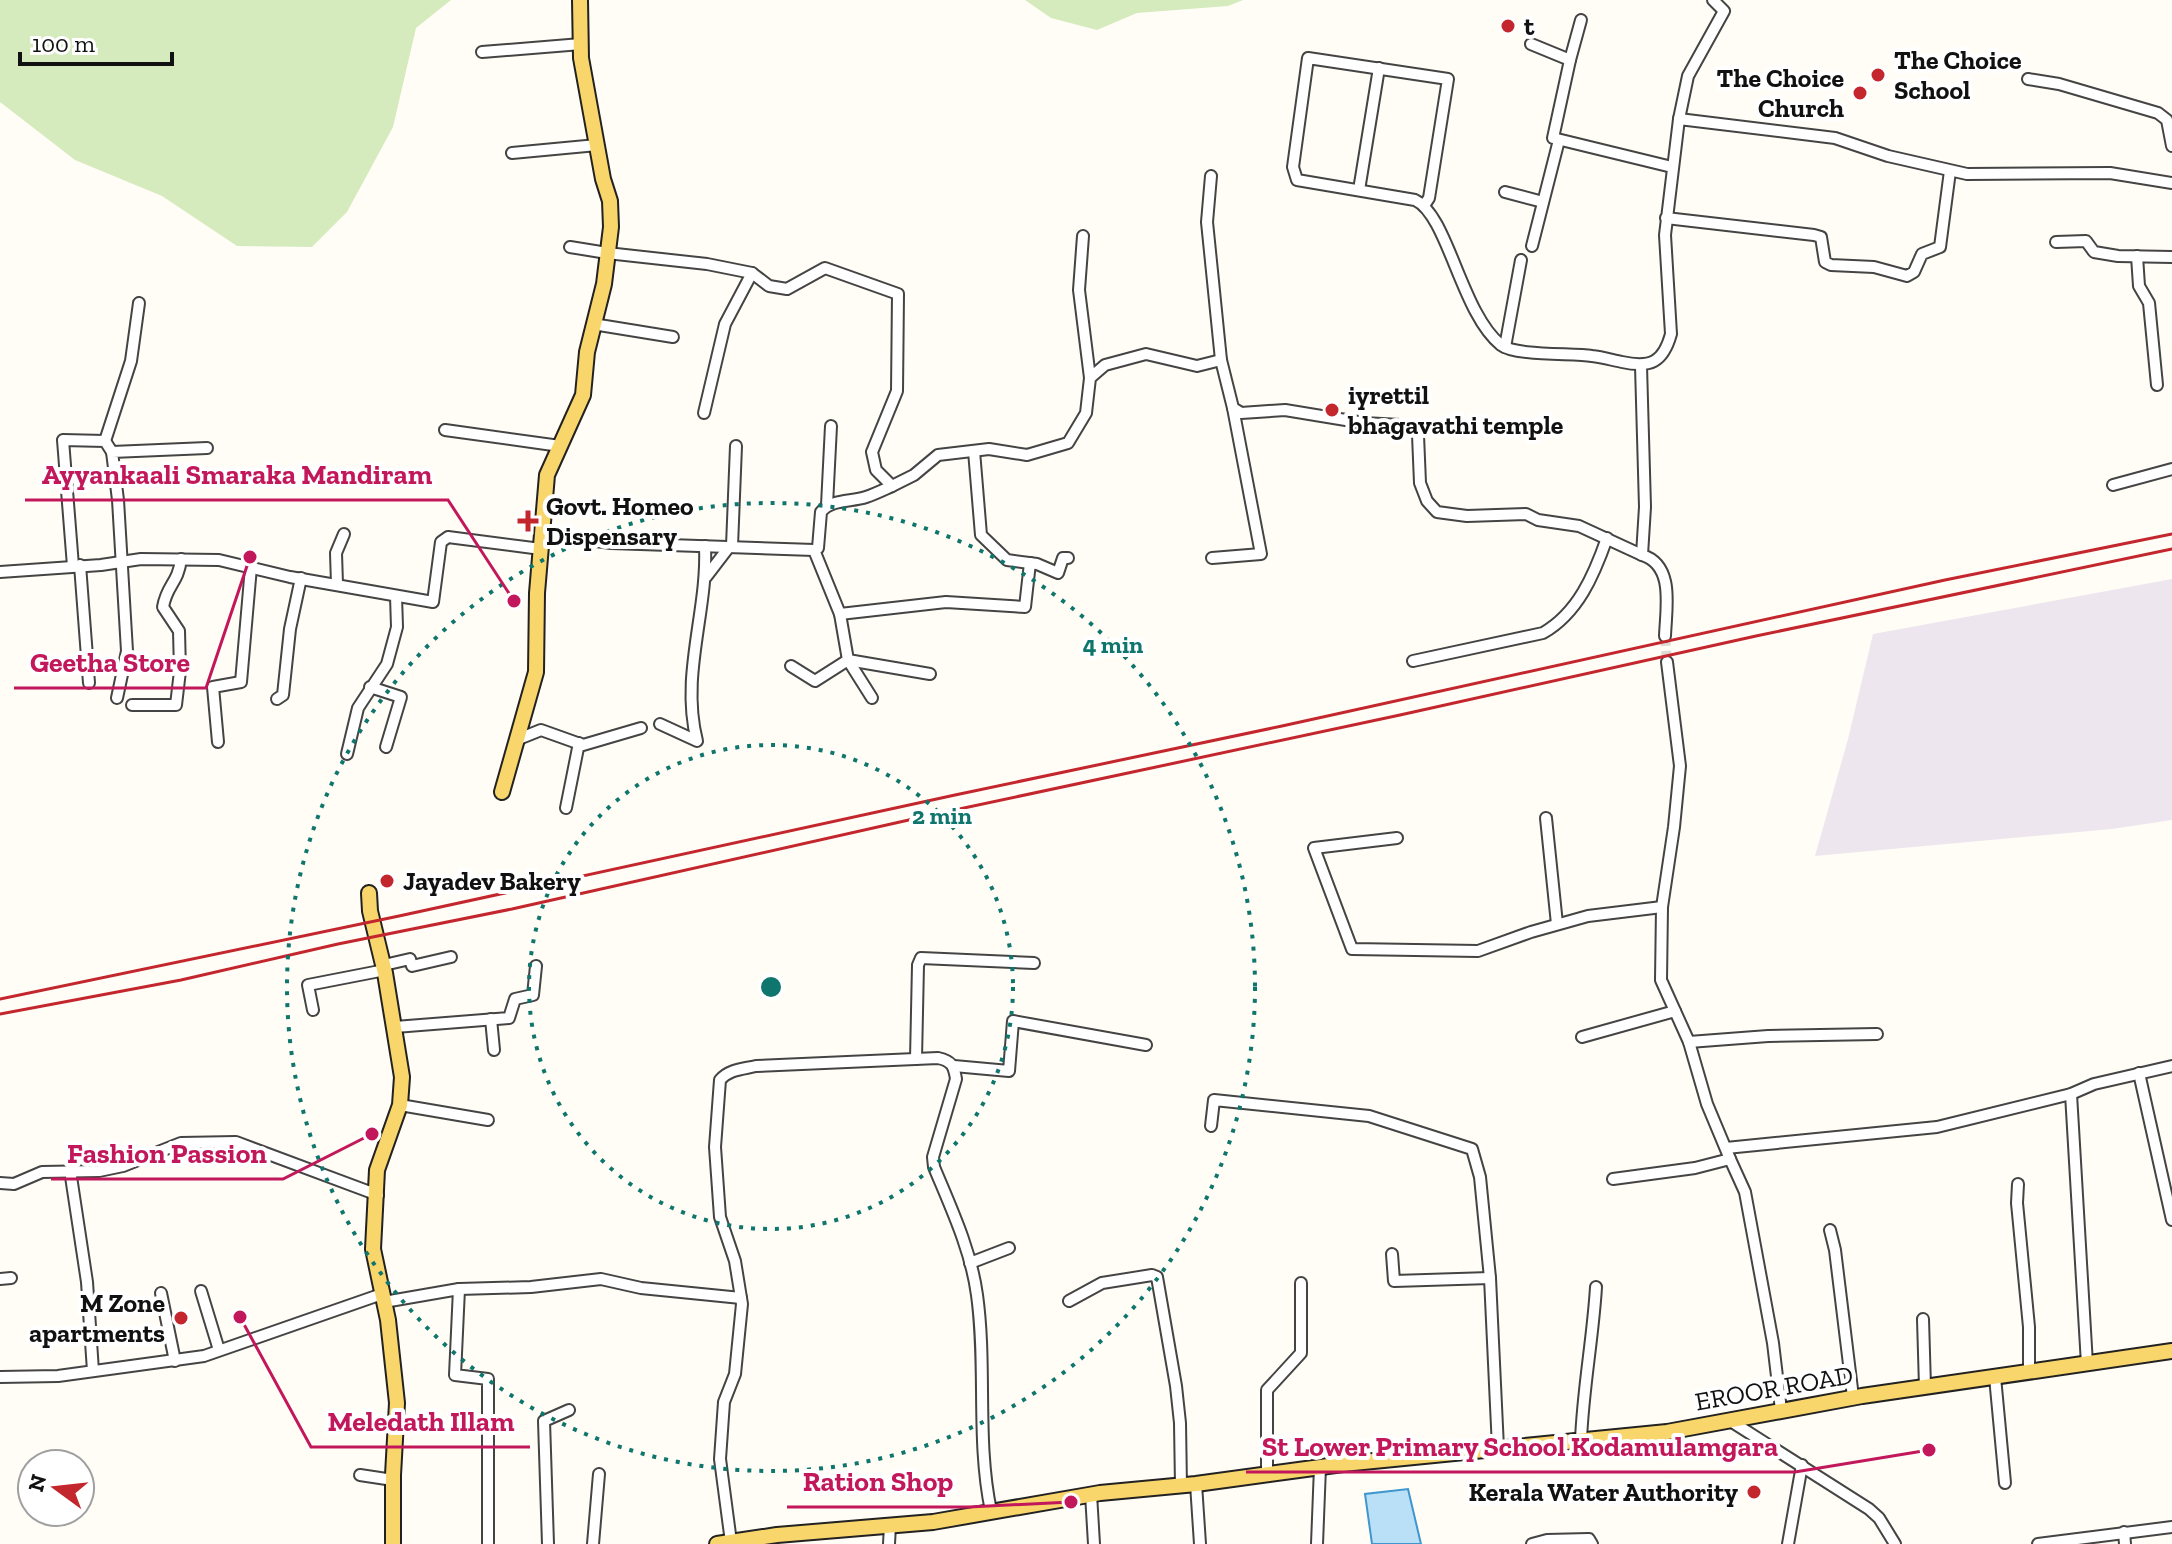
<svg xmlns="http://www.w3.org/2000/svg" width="2172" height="1544" viewBox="0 0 2172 1544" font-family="'Zilla Slab',serif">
<rect width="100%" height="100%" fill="#fffdf5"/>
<!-- industrial -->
<path fill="#eee6ef" d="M2172,579v241l-60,9 -297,27 33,-117 25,-105z"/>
<!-- green -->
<g fill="#d5ebbd">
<path d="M0,0h451l-35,28 -23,99 -46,85 -35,35 -75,-1 -75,-50 -87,-36 -75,-58z"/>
<path d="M1025,0h218l-15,6 -91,7 -40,17 -46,-12z"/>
</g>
<!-- water -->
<path fill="#b9e0f7" stroke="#3f96cf" stroke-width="2" d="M1408,1489l13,55h-49l-7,-50z"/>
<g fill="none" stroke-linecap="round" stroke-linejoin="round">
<!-- minor-tunnel -->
<path stroke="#dbdad3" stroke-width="10" stroke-dasharray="10 5" stroke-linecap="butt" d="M1665,636l2,26"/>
<defs>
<g id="minor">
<path d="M1531,44l39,16 -17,78 119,29"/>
<path d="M482,52l99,-8"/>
<path d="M1570,60l11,-40"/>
<path d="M2028,79l31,5 99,29 9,7 5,26"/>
<path d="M1679,119l9,-43 36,-65 -11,-11"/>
<path d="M512,153l85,-8"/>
<path d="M1211,176l-4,46 14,138"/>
<path d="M1359,190l20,-122"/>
<path d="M1505,192l38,10"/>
<path d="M1425,204l4,-6 19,-119 -140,-21 -15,109 4,13 118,20c33,15 46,113 86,145 14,11 71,8 91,11 10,1 20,4 30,6 28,6 41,1 49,-28l-6,-99 14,-116 156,19 53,18 79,18 143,-1 62,10"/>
<path d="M1666,218l148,17 7,2 4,25 6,3 43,2 33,9 7,-4 8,-18 18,-7 10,-76"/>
<path d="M1083,236l-4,54 11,88"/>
<path d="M2056,242l30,-1 8,11 24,4 54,1"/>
<path d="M1532,246l27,-106"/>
<path d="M570,247l37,6 100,11 45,9 17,13 18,3 38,-21 73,26 -1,97 -25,61 4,18 16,16 22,-11 24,-20 51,-6 38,6 41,-12 18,-30 4,-35 15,-13 41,-11 51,12 24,-6 12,48 8,5 44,-3 79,13 36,2 15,5 3,5 2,48 7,18 10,11 30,4 59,-2 12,6 41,6 63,29"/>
<path d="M2137,256l2,30 10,17 8,82"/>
<path d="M593,324l80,13"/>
<path d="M1505,347l16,-87"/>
<path d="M1641,366l4,141 -3,48c33,10 24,53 23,81"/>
<path d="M704,413l21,-89 27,-51"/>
<path d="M445,430l115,16"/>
<path d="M105,441l26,-80 8,-58"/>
<path d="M974,451l7,84 26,25 30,4 21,9 5,-15h5"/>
<path d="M2113,485l59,-16"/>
<path d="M827,505l4,-79"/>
<path d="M542,534l69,9 203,7 4,-2 3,-36c10,-13 30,-10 45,-15 9,-3 17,-7 26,-11"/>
<path d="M732,546l4,-100"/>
<path d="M814,550l26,64"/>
<path d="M1212,558l49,-4 -28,-146"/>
<path d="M80,565l9,118"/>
<path d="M73,566l-10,-126 42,1 7,11"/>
<path d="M0,572l101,-7 40,-6 78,1 71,17 143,25 8,-60 7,-5 93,12"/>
<path d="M706,577l23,-30"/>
<path d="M337,584l-1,-31 8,-19"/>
<path d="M1413,661l130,-28c35,-20 51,-58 64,-95"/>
<path d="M1667,662l13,104 -6,61 -12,80 -1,73 28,62 18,62 23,55"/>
<path d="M791,666l24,15 33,-21 24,38"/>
<path d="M930,674l-82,-14 -8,-46 106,-12 79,5 5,-44"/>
<path d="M370,687l31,10 -15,50"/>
<path d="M117,698l10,-47 -9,-151 -6,-48 95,-4"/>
<path d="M277,699l6,-4 7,-66 11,-51"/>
<path d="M132,705h44l4,-34 -1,-40 -16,-24c4,-23 15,-23 18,-48"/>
<path d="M660,724l37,17c-17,-66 11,-129 8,-195"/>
<path d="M516,740l25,-10 42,15 58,-17"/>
<path d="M218,742l-5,-55 28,-5 10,-115"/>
<path d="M347,754l11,-46 29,-44 10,-37 -1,-31"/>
<path d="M566,808l13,-65"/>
<path d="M1546,818l11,106"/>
<path d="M1397,838l-83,10 38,101 126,2 53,-19 57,-16 74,-9"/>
<path d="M384,965l26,-6 2,7 39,-9"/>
<path d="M313,1010l-5,-25 77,-15"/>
<path d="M491,1019l3,31"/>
<path d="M395,1027l114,-9 6,-19 18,-4 3,-29"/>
<path d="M1582,1037l93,-26"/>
<path d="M1689,1042l79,-6 109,-2"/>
<path d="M916,1059l2,-94 3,-7 113,5"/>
<path d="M954,1066l55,5 4,-50 133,24"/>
<path d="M2139,1073l33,147"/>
<path d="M2071,1094l16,270"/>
<path d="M400,1105l88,15"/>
<path d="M1211,1126l3,-26 155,16 103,33 8,28 10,101"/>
<path d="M1726,1148l211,-21 134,-33 23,-10 78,-18"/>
<path d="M70,1170l17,112 6,89"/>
<path d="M1613,1179l82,-11 35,-9 15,33 28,151 8,67"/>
<path d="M0,1183l14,1 28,-12 57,-1 24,-5 58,-23 55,-1 142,53"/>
<path d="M2018,1184l-1,19 12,124v45"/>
<path d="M1830,1230l5,20 18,147"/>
<path d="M1392,1254l2,27 96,-3 8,170"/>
<path d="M970,1263l39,-15"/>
<path d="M0,1279l11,-1"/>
<path d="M459,1289l72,-2 70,-8 40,9 100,10"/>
<path d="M201,1291l18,59"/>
<path d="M161,1293l14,68"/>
<path d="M1069,1301l33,-18 50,-8 5,2 19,109 4,37 1,63"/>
<path d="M384,1302l75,-13 -4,86 33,4v165"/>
<path d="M1923,1319l2,68"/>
<path d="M0,1377l58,-1 146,-20 178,-62"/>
<path d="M1995,1377l10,106"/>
<path d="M1729,1420l140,89 10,9 16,26"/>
<path d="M1581,1440c2,-52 12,-102 15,-153"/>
<path d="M1267,1474v-84l34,-37v-70"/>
<path d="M360,1475l33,5"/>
<path d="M1196,1484l4,60"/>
<path d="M1091,1494l3,50"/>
<path d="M2124,1532l1,12"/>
<path d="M731,1542l-11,-83 4,-57 11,-28 7,-70 -7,-43 -15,-44 -5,-70 5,-67c9,-11 24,-11 36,-14l182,-8c14,3 16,8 18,21l-23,78 1,10c17,41 37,83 43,128 10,72 -1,145 14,216"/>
<path d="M548,1544l-4,-123 25,-11"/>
<path d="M593,1544l6,-70"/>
<path d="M889,1544l1,-19"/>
<path d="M1317,1544l3,-77"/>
<path d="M1532,1544l15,-4 42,-1 3,5"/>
<path d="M1788,1544l14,-79"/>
<path d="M2038,1544l134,-17"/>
</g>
<g id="major">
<path d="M502,792l34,-120 1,-79 10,-118 36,-80 4,-43 17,-68 7,-57 -1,-26 -7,-22 -22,-121 -1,-58"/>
<path d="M369,893l1,18 15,62 17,104 -2,28 -23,65 -4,79 15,71 9,83 -4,72v69"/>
<path d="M717,1544l60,-9 156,-13 167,-29 96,-9 147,-20 324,-32 195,-36 310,-45"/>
</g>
</defs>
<!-- minor casing -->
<use href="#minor" stroke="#444" stroke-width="14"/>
<!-- major casing -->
<use href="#major" stroke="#222" stroke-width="18"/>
<!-- minor -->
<use href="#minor" stroke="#fff" stroke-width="10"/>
<!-- major -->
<use href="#major" stroke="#f9d66b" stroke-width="14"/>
<!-- rail -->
<g stroke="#c4262e" stroke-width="3">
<path d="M0,999l399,-83 556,-121 327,-69 663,-146 227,-46"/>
<path d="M0,1014l181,-34 157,-36 174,-35 419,-94 469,-100 356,-79 416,-87"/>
</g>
</g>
<!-- distance rings -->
<g fill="none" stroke="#0f766e" stroke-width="4" stroke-dasharray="4 8">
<circle cx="771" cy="987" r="242"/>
<circle cx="771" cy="987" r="484"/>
</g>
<!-- markers -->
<g fill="#c4262e" stroke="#fff" stroke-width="3">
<circle cx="1508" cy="26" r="8"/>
<circle cx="1878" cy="75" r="8"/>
<circle cx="1860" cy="93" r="8"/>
<circle cx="1332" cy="410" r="8"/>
<path d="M524 509h8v8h8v8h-8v8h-8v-8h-8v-8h8z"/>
<circle cx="387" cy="881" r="8"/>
<circle cx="181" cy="1318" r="8"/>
<circle cx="1754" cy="1492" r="8"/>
</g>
<g text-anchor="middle" stroke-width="8" stroke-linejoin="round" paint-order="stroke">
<!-- poi labels -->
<g font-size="26" font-weight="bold" fill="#111" stroke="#fff" text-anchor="start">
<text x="1524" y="35">t</text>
<text x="1894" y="69">The Choice<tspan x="1894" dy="30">School</tspan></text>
<text x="1844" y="87" text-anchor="end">The Choice<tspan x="1844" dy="30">Church</tspan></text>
<text x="1348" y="404">iyrettil<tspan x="1348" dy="30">bhagavathi temple</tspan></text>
<text x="546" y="515">Govt. Homeo<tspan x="546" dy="30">Dispensary</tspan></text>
<text x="403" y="890">Jayadev Bakery</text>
<text x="165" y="1312" text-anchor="end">M Zone<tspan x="165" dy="30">apartments</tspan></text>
<text x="1738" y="1501" text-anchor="end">Kerala Water Authority</text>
</g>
<!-- street labels -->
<g font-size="26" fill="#111" stroke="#fff">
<text transform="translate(1774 1388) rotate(-10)" y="9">EROOR ROAD</text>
</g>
</g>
<circle cx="771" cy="987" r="12" fill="#0f766e" stroke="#fff" stroke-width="4"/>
<g font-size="24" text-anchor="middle" font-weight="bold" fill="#0f766e" stroke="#fff" stroke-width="8" stroke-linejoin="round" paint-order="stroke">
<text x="1113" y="653">4 min</text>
<text x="942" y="824">2 min</text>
</g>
<!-- callouts -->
<path fill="none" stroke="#c2185b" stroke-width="3" d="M514 601L448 500H25M250 557L206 688H14M372 1134L283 1179H51M240 1317L311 1447H530M1929 1450L1795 1472H1246M1071 1502L969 1507H787"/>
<g fill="#c2185b" stroke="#fff" stroke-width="3">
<circle cx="514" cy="601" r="8"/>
<circle cx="250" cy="557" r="8"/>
<circle cx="372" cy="1134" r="8"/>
<circle cx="240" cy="1317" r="8"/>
<circle cx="1929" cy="1450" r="8"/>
<circle cx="1071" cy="1502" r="8"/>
</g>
<g font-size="28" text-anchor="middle" font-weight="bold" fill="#c2185b" stroke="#fff" stroke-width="8" stroke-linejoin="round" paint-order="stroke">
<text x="237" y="484">Ayyankaali Smaraka Mandiram</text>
<text x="110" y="672">Geetha Store</text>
<text x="167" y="1163">Fashion Passion</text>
<text x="421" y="1431">Meledath Illam</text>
<text x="1520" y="1456">St Lower Primary School Kodamulamgara</text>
<text x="878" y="1491">Ration Shop</text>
</g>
<!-- north arrow -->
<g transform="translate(56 1488) rotate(285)"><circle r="38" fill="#ffffff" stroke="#a0a0a0" stroke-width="2"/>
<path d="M0-6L14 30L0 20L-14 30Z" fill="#c4262e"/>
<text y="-12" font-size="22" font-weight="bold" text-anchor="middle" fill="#111111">N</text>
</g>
<!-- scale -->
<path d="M20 52v12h152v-12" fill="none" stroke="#111111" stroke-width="4"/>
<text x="32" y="52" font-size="24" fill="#111111" stroke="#ffffff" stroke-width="6" paint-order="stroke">100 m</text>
</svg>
